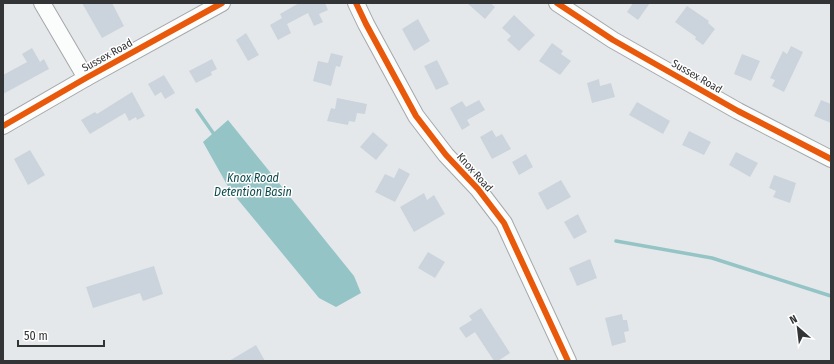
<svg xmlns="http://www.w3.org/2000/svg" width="834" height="364" viewBox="0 0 834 364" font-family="'Fira Sans Condensed',sans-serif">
<rect width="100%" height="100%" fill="#e5e8ea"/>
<!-- water -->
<path fill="#95c4c6" d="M228,120l126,156 7,17 -25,14 -17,-9 -89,-108 -27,-48z"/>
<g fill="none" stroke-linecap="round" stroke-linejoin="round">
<!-- stream -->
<g stroke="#95c4c6" stroke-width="3.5">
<path d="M197,110l19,27"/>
<path d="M616,241l96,17 119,38"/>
</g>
</g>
<!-- building -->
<g fill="#cbd4dc">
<path d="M82,3h30l12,23 -22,12z"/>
<path d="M299,3h26l3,7 -9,4 4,8 -9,4 -6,-13 -21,11 4,9 -13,7 -8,-15 12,-7 -2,-4z"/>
<path d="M467,3h23l5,4 -10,12z"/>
<path d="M633,3h17l-12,17 -11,-8z"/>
<path d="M687,6l22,15 -1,2 7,6 -12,16 -8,-6 1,-2 -21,-15z"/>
<path d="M514,15l21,20 -16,16 -12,-11 4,-4 -9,-8z"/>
<path d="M418,19l12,22 -16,10 -12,-22z"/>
<path d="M246,33l13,22 -11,6 -12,-21z"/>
<path d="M552,43l11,8 -2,3 10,7 -11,14 -21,-14z"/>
<path d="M791,46l12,6 -19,40 -12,-6 3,-6 -5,-2 13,-27 4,3z"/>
<path d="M32,48l8,14 4,-3 5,10 -46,25v-19l24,-13 -5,-8z"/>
<path d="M331,53l12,3 -3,11 -4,-1 -5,20 -18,-5 5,-20 10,2z"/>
<path d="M742,54l18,7 -9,20 -17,-7z"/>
<path d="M212,59l5,10 -6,3 1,3 -16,8 -7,-12z"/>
<path d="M437,60l12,24 -13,6 -12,-24z"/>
<path d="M164,75l11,18 -10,6 -4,-7 -6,4 -7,-12z"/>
<path d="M599,79l1,7 11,-3 4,14 -23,6 -5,-20z"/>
<path d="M132,92l13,24 -8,4 -1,-3 -7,4 -4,-8 -35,21 -9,-14 14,-8 2,2z"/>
<path d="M337,98l30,6 -2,10 -8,-1 -2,9 -6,-1 -1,4 -21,-4 4,-13 4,1z"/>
<path d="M479,100l6,10 -18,10 3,5 -8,5 -12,-22 12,-7 4,6z"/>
<path d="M821,100l10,4v19l-17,-7z"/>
<path d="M637,102l33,19 -7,13 -34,-19z"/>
<path d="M492,130l4,7 6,-3 9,15 -19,10 -12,-22z"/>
<path d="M689,131l22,11 -7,13 -22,-10z"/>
<path d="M373,132l15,13 -12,15 -16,-13z"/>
<path d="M30,150l15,25 -17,10 -14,-26z"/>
<path d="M736,152l22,11 -8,14 -21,-12z"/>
<path d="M526,154l7,13 -14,8 -7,-13z"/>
<path d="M399,168l11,6 -15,28 -20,-10 10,-18 9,4z"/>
<path d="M774,175l22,8 -6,20 -17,-6 3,-6 -7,-3z"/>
<path d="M561,180l10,17 -24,13 -9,-17z"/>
<path d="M424,193l3,7 7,-5 11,19 -31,18 -14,-25z"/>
<path d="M578,214l9,18 -13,7 -10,-17z"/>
<path d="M428,252l17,10 -10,16 -17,-10z"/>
<path d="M590,259l7,19 -20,8 -8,-18z"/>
<path d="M154,266l9,28 -20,7 -3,-8 -47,15 -7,-21z"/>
<path d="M481,308l29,45 -12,8h-4l-19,-29 -9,6 -7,-10 13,-8 -3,-4z"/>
<path d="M622,314l1,6h4l2,11 -5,1 2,10 -14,4 -7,-28z"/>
<path d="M256,345l9,16h-36z"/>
</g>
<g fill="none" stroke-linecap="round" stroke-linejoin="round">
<defs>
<g id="minor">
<path d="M42,3l44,75"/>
<path d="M356,3l10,21 50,92 30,39 32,34 26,34 64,138"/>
<path d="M557,3l56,37 125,71 93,48"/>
<path d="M3,126l83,-48 136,-75"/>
</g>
</defs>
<!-- minor casing -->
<use href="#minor" stroke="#a5a7a9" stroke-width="18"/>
<!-- minor -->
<use href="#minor" stroke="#fbfcfc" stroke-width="16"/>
<defs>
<g id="cycleway">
<path d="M356,3l10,21 50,92 30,39 32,34 26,34 64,138"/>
<path d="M557,3l56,37 125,71 93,48"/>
<path d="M3,126l83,-48 136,-75"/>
</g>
</defs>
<!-- cycleway casing -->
<use href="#cycleway" stroke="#fff" stroke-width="8"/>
<!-- cycleway -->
<use href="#cycleway" stroke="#e8590c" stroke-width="6"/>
</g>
<g text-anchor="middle" stroke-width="3" stroke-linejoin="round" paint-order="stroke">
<!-- street labels -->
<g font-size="11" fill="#323435" stroke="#fff">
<text transform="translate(107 55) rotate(-29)" y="4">Sussex Road</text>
<text transform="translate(697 76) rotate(30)" y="4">Sussex Road</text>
<text transform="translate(475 172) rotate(48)" y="4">Knox Road</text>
</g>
<!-- water labels -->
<g font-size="12" font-style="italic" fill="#0b494b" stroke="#fff">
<text x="253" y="182">Knox Road<tspan x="253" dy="14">Detention Basin</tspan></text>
</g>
</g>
<!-- border -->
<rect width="834" height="364" fill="none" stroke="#323435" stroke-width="8"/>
<!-- north arrow -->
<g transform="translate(798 328) rotate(332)" stroke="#ffffff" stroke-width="3" paint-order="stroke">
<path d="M0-3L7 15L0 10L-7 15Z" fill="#323435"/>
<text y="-6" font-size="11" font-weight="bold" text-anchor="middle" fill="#323435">N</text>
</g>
<!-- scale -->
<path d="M18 340v6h86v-6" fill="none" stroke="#323435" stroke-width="2"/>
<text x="24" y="340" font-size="12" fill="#323435" stroke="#ffffff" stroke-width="3" paint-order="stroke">50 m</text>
</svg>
